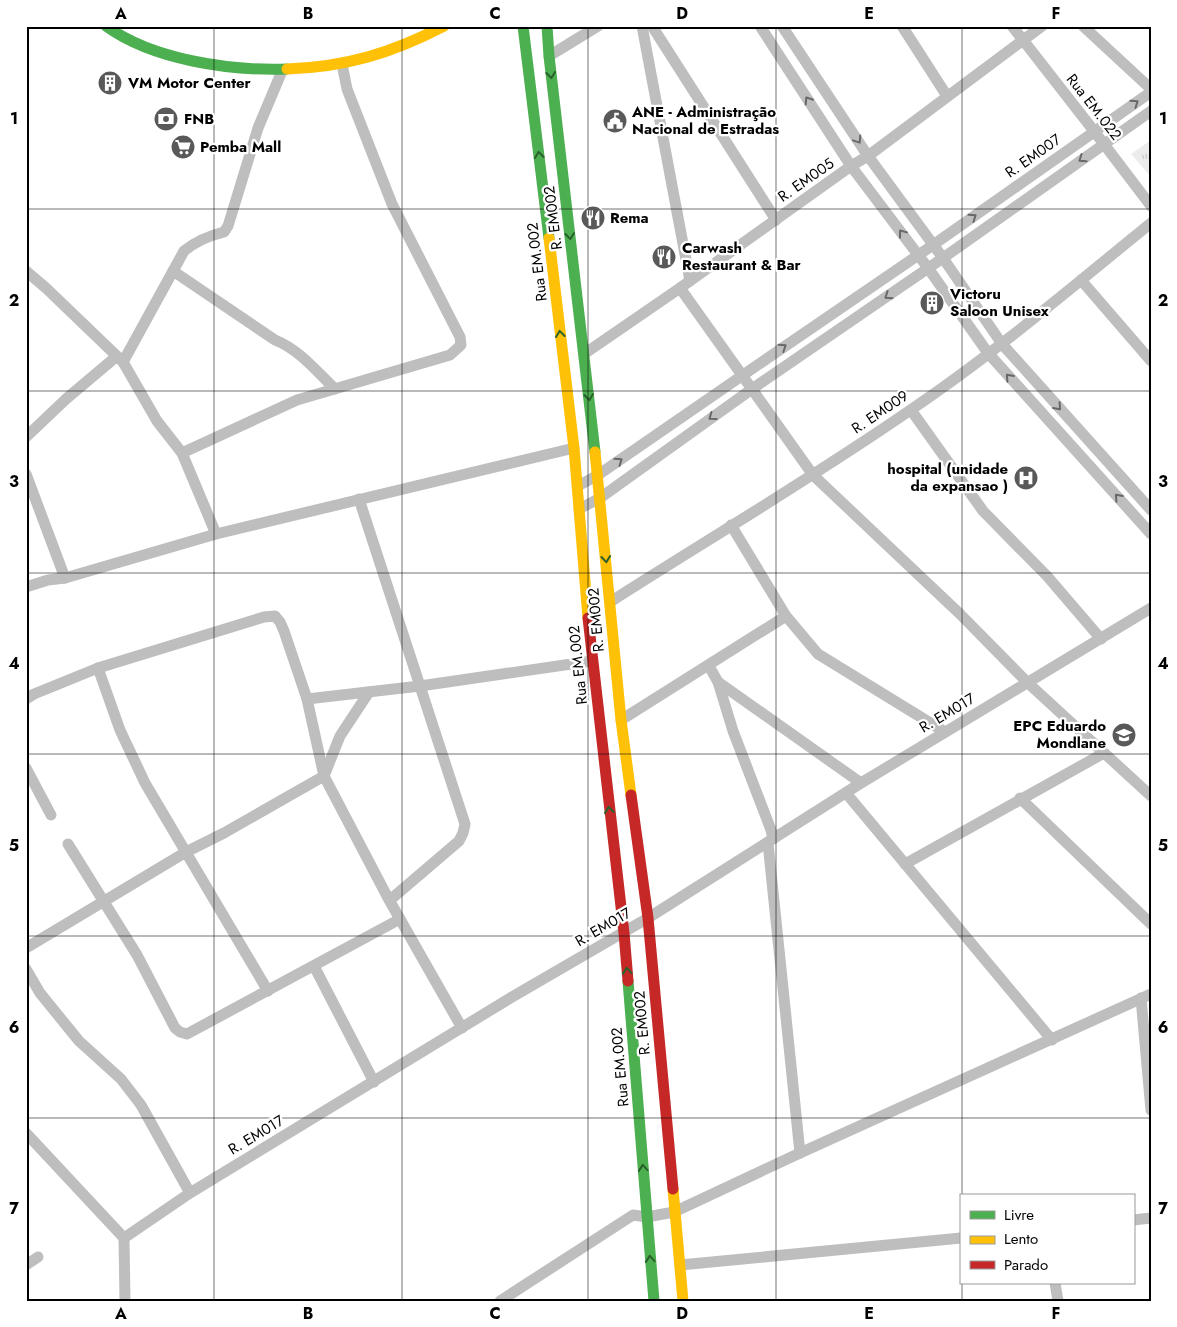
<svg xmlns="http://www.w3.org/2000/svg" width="1177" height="1327" viewBox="0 0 1177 1327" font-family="Jost,sans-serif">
<defs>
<pattern id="grass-tufts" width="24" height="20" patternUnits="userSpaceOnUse" patternTransform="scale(1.25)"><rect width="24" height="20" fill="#ececec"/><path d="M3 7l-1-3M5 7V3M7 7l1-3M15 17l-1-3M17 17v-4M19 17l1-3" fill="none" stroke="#c9c9c9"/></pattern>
</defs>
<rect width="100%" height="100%" fill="#fff"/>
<!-- grass -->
<path fill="url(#grass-tufts)" d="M1151,140v37l-20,-23z"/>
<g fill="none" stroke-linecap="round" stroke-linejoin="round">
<!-- street -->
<g stroke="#bebebe" stroke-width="11">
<path d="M642,26l48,255"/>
<path d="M652,26l124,194"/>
<path d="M760,26l91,140 77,102 60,85 163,181"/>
<path d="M782,26l86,130 75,102 59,86 149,166"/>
<path d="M902,26l45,70"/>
<path d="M1012,26l82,105 57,75"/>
<path d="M1083,26l68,63"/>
<path d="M549,56l49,-30"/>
<path d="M26,271l20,17 77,74 34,59 25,32 34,81"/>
<path d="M173,271l102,69c25,10 41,31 60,49"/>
<path d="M1081,280l70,81"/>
<path d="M680,288l133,187 147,139 68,69 123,113"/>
<path d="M584,354l96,-66 171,-122 17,-10 174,-130"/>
<path d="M123,362l61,-111c12,-10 24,-15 40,-19l4,-6 30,-98 24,-57"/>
<path d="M911,410l72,101 64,65 54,63"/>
<path d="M26,437l40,-38 51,-43"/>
<path d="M182,453l115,-53 153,-45 11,-10 -1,-8 -68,-133 -45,-115 -5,-25"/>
<path d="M26,474l39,104"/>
<path d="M578,486l20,-11 145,-100 190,-130 218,-153"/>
<path d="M359,499l106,325 -2,9 -4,8 -69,59"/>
<path d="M579,509l21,-11 152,-109 191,-131 208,-147"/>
<path d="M731,525l55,91 32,38 127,78"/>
<path d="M26,587l22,-7 17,-2 151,-44 358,-86"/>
<path d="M610,602c100,-64 202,-124 299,-191 85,-57 163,-124 242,-188"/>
<path d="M709,666l9,16 143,101"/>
<path d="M98,668l22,62 25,53 123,208"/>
<path d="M718,682l15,49 38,99 2,9"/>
<path d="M26,699l8,-5 64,-26 166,-51 11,-1 5,6 4,9 23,68 17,77 64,122 74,130"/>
<path d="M307,699l113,-13 172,-25"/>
<path d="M621,720l165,-104"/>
<path d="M26,768l25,47"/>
<path d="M846,793l206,247"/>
<path d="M1020,798l131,126"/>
<path d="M768,843l32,310"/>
<path d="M68,844l69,111 38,73 5,4 7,2 213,-115"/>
<path d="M905,864l199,-111"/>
<path d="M26,948l160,-96 38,-19 100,-57 16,-40 29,-44"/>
<path d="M314,966l60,116"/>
<path d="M26,969l14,24 39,48 42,38 20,26 49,88"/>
<path d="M1141,998l10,112"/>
<path d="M26,1133l98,105"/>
<path d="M1133,1220l18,-2"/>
<path d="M26,1265l12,-8"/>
<path d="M680,1265l281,-27"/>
<path d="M1055,1283l3,18"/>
<path d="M125,1301l-1,-63 66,-45 322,-196 136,-79 213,-135 290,-175"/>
<path d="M500,1301l133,-86 14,2 27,-5 126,-59 351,-159"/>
</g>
<!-- fast -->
<g stroke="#4caf50" stroke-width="11">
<path d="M106,26c47,34 124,45 181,43"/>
<path d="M523,26l26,212"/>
<path d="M547,26l2,30 46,396"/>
<path d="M628,981l26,320"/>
</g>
<!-- slow -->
<g stroke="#ffc107" stroke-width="11">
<path d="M287,69c59,-2 105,-16 157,-43"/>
<path d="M549,238l25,210 14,170"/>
<path d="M595,452l26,268 10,75"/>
<path d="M673,1189l10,112"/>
</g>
<!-- jam -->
<g stroke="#c62828" stroke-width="11">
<path d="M588,618l36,315 4,48"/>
<path d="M631,795l17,123 25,271"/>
</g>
</g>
<!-- one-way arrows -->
<defs><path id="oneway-chevron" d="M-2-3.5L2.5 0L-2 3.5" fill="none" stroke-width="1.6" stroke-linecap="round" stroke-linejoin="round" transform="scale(1.25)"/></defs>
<g stroke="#2a602c">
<use href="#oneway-chevron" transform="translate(551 75) rotate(83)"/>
<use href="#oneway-chevron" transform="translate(539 155) rotate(-97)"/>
<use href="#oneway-chevron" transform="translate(570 236) rotate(83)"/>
<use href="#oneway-chevron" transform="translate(560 334) rotate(-97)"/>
<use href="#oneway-chevron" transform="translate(589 397) rotate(83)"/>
<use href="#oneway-chevron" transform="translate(606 559) rotate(84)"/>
<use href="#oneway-chevron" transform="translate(609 810) rotate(-97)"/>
<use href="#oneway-chevron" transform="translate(627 971) rotate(-95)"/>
<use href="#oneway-chevron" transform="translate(643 1168) rotate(-95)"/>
<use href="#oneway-chevron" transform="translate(650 1259) rotate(-95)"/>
</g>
<g stroke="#686868">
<use href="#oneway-chevron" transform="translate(808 100) rotate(-123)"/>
<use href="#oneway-chevron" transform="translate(1135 103) rotate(-35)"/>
<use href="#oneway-chevron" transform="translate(858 140) rotate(56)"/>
<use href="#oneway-chevron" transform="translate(1082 159) rotate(145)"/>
<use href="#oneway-chevron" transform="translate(973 217) rotate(-35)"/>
<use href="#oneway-chevron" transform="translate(902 233) rotate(-127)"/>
<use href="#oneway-chevron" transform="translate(888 296) rotate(146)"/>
<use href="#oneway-chevron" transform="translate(783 347) rotate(-34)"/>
<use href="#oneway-chevron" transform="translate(1009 377) rotate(-132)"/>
<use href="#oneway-chevron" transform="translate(1058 407) rotate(48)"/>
<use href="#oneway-chevron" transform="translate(712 417) rotate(144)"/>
<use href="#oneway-chevron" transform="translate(619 461) rotate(-35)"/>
<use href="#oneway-chevron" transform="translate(1118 497) rotate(-132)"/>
</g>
<!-- grid -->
<path fill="none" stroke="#000" stroke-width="1" stroke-opacity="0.55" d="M214,26v1275M402,26v1275M588,26v1275M776,26v1275M962,26v1170M26,209h1125M26,391h1125M26,573h1125M26,754h1125M26,936h1125M26,1118h1125M962,1283v18"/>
<!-- icons -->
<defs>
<symbol id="building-disc" viewBox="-11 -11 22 22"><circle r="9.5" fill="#595959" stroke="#fff"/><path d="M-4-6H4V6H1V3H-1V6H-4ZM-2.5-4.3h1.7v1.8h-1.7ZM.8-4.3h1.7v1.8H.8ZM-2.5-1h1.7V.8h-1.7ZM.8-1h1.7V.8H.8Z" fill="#fff"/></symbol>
<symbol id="bank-disc" viewBox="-11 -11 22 22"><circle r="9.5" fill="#595959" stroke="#fff"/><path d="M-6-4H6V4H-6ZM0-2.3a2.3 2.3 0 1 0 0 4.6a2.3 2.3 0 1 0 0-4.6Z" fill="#fff"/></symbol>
<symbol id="civic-disc" viewBox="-11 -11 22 22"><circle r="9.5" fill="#595959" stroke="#fff"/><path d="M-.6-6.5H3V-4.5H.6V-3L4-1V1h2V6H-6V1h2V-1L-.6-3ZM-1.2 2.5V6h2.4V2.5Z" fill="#fff"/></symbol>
<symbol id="supermarket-disc" viewBox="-11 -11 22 22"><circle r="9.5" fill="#595959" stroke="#fff"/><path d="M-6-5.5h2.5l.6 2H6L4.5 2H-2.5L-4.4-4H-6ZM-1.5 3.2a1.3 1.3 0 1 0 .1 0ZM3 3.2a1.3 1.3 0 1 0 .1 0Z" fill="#fff"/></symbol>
<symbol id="restaurant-disc" viewBox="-11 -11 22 22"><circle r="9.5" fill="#595959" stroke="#fff"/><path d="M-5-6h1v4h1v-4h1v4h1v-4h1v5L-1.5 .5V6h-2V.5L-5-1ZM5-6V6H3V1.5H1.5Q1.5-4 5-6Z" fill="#fff"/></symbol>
<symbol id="hospital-disc" viewBox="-11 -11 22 22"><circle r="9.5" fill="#595959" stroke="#fff"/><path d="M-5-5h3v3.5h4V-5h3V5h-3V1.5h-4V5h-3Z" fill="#fff"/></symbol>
<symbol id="school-disc" viewBox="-11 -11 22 22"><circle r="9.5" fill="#595959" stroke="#fff"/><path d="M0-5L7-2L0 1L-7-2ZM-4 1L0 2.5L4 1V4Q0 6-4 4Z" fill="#fff"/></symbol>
</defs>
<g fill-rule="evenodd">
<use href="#building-disc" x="96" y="69" width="28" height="28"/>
<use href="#bank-disc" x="152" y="105" width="28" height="28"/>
<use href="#civic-disc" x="601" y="107" width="28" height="28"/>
<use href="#supermarket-disc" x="169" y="133" width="28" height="28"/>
<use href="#restaurant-disc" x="579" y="204" width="28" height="28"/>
<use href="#restaurant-disc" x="650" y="243" width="28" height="28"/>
<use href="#building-disc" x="918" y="289" width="28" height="28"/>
<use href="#hospital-disc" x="1012" y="464" width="28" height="28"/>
<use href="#school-disc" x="1110" y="721" width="28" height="28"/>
</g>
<g text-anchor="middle" stroke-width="4.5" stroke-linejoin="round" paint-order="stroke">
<!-- poi labels -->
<g font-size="15" font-weight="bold" fill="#000" stroke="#fff" text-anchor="start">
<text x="128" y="88">VM Motor Center</text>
<text x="632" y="117">ANE - Administração<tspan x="632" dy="17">Nacional de Estradas</tspan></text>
<text x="184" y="124">FNB</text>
<text x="200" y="152">Pemba Mall</text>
<text x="610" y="223">Rema</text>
<text x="682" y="253">Carwash<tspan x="682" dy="17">Restaurant &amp; Bar</tspan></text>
<text x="950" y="299">Victoru<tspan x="950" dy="17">Saloon Unisex</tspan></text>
<text x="1008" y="474" text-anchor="end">hospital (unidade<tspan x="1008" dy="17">da expansao )</tspan></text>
<text x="1106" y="731" text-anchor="end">EPC Eduardo<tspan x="1106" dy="17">Mondlane</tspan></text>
</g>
<!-- street labels -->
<g font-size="15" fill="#000" stroke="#fff">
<text transform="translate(1094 107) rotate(52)" y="5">Rua EM.022</text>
<text transform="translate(1033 156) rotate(-35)" y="5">R. EM007</text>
<text transform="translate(806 180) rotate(-35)" y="5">R. EM005</text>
<text transform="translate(553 218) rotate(-97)" y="5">R. EM002</text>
<text transform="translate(537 262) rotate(-97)" y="5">Rua EM.002</text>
<text transform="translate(880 412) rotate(-34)" y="5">R. EM009</text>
<text transform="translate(596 620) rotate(-95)" y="5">R. EM002</text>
<text transform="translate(578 665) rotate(-96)" y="5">Rua EM.002</text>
<text transform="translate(947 713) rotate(-31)" y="5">R. EM017</text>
<text transform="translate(603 927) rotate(-30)" y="5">R. EM017</text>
<text transform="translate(642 1023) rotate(-95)" y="5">R. EM002</text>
<text transform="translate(620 1067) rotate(-95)" y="5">Rua EM.002</text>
<text transform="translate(256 1135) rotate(-31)" y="5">R. EM017</text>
</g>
</g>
<!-- border -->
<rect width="1177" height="1327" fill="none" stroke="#ffffff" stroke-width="55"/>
<!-- legend -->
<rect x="960" y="1194" width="175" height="90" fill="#ffffff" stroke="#999999"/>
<rect x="970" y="1211" width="25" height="8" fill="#4caf50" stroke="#999999"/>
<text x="1004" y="1220" font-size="15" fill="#000000">Livre</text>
<rect x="970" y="1236" width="25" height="8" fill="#ffc107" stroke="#999999"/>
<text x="1004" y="1244" font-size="15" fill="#000000">Lento</text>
<rect x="970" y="1261" width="25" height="8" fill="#c62828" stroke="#999999"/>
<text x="1004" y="1270" font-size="15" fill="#000000">Parado</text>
<rect x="28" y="28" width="1122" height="1272" fill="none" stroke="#000" stroke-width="2"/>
<g font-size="16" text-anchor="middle" font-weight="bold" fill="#000">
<text x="121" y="19">A</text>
<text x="308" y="19">B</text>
<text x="495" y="19">C</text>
<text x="682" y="19">D</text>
<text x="869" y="19">E</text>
<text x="1056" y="19">F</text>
<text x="14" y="124">1</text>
<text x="1163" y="124">1</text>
<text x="14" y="306">2</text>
<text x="1163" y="306">2</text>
<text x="14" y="487">3</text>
<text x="1163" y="487">3</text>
<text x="14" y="669">4</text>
<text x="1163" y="669">4</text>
<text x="14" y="851">5</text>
<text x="1163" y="851">5</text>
<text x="14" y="1033">6</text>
<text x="1163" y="1033">6</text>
<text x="14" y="1214">7</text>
<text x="1163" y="1214">7</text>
<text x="121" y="1319">A</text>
<text x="308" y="1319">B</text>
<text x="495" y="1319">C</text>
<text x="682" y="1319">D</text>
<text x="869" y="1319">E</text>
<text x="1056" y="1319">F</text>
</g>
</svg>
